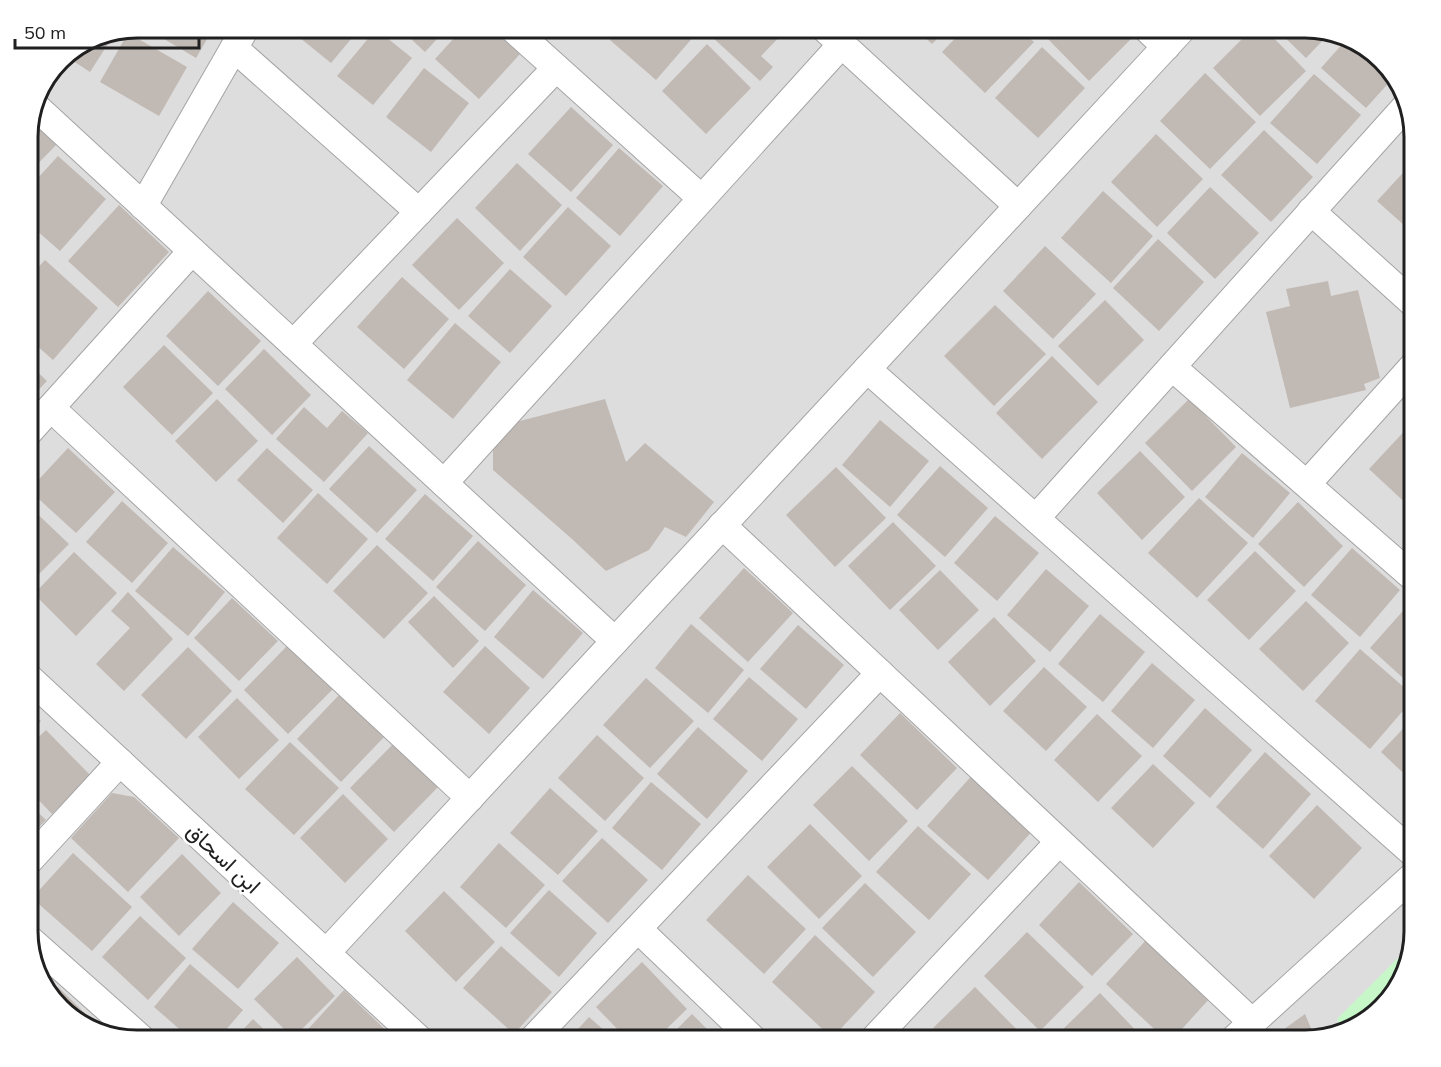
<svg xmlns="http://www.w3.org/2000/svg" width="1441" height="1067" viewBox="0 0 1441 1067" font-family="Mulish,Vazirmatn,sans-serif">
<rect width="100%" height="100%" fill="#f0ede7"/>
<!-- residential -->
<path fill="#dedddd" d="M137,27h1168l66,23 32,38 11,48v795l-23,66 -38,32 -49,11h-1168l-66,-23 -32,-38 -11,-42v-808l11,-40 26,-35z"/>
<!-- park -->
<path fill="#c7f7c9" d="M1408,948l-17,49 -38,32 -11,2 -5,-12z"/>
<!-- building -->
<g fill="#c1b9b4">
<path d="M144,27h70l-18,31z"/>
<path d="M291,27h70l-30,36 -42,-34z"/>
<path d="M398,27h50l-23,25z"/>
<path d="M464,27h26l30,27 -41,45 -44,-40z"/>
<path d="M621,27h65l9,8 -39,45 -46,-40z"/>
<path d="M720,27h65l2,2 -26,27 12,11 -13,14 -49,-45z"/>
<path d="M914,27h35l-17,17z"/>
<path d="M966,27h52l16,15 -49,51 -43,-41z"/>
<path d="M1060,27h69l7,7 -47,47 -41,-42z"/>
<path d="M1254,27h9l43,44 -46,45 -47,-48z"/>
<path d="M1274,27h31l23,8 -22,23z"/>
<path d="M376,29l36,29 -39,47 -36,-29z"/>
<path d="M128,33l59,34 -28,49 -59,-34z"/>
<path d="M113,36l-23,36 -26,-17v-1z"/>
<path d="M1345,41l26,9 23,27 -28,31 -45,-40z"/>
<path d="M707,44l44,44 -45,46 -44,-43z"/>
<path d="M1042,47l43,41 -47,50 -43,-40z"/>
<path d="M424,68l45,35 -38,49 -45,-35z"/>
<path d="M1205,73l51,49 -46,47 -50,-48z"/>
<path d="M1314,74l47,41 -44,49 -47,-41z"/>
<path d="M571,107l42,38 -42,47 -43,-38z"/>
<path d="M30,120l26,25 -29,30v-46z"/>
<path d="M1264,130l49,47 -42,45 -50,-47z"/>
<path d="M1156,134l47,45 -46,48 -46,-45z"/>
<path d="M619,148l44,38 -43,50 -44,-38z"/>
<path d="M58,156l48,43 -46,52 -33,-29v-32z"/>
<path d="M1413,162l1,1v71l-37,-33z"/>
<path d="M517,163l45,42 -42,46 -45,-43z"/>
<path d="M1210,187l49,46 -44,46 -48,-46z"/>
<path d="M1103,191l50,45 -42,47 -50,-45z"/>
<path d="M119,205l50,47 -51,55 -50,-46z"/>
<path d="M568,207l43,39 -45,50 -43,-39z"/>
<path d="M457,218l47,45 -45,47 -47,-45z"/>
<path d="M1158,239l46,43 -45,49 -46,-43z"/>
<path d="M27,242l12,10 -12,13z"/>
<path d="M1045,246l51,48 -43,45 -50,-48z"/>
<path d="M45,260l53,48 -45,52 -26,-23v-58z"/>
<path d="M510,269l42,37 -42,47 -42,-37z"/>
<path d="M402,277l47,42 -45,50 -47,-42z"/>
<path d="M1328,281l3,15 27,-6 22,88 -16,6 2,6 -76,18 -24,-96 24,-6 -4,-17z"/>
<path d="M208,291l53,50 -43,45 -52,-50z"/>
<path d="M1105,300l39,40 -46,46 -40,-40z"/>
<path d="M995,305l51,49 -52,52 -50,-50z"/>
<path d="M455,323l46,39 -48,57 -46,-39z"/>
<path d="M164,345l49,48 -41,42 -49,-48z"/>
<path d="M264,349l47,46 -39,40 -47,-46z"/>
<path d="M1052,356l46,46 -56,57 -46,-46z"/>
<path d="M27,362l20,19 -20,21z"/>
<path d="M217,399l41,42 -42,41 -41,-41z"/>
<path d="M605,399l21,63 19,-19 69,59 -28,35 -21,-10 -16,23 -43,21 -34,-32 -79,-69v-20l23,-28z"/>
<path d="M1189,399l47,48 -44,44 -47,-48z"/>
<path d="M304,407l23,21 15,-17 26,22 -44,49 -48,-43z"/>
<path d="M880,420l49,41 -39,46 -48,-42z"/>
<path d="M1411,424l3,3v81l-1,2 -44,-41z"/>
<path d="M369,446l48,44 -40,43 -48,-44z"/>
<path d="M68,448l47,44 -39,41 -47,-43z"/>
<path d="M267,448l46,42 -30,33 -46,-43z"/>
<path d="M1140,451l45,46 -43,43 -45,-47z"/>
<path d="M1242,453l48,40 -37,45 -48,-41z"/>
<path d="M940,466l48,42 -43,49 -48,-42z"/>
<path d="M836,467l50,51 -51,49 -49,-52z"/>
<path d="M318,493l50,46 -41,45 -50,-46z"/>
<path d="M425,494l48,42 -40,45 -48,-42z"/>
<path d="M1199,498l49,45 -51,55 -49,-45z"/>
<path d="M122,501l46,42 -36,40 -46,-41z"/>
<path d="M1298,502l45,44 -39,41 -46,-43z"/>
<path d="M27,504l42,40 -41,41 -1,-1z"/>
<path d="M995,516l44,37 -42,48 -43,-38z"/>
<path d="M893,522l43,44 -46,44 -42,-44z"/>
<path d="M478,541l48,44 -41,46 -49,-44z"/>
<path d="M377,545l51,48 -44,46 -51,-48z"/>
<path d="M173,547l52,45 -37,44 -53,-45z"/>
<path d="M1352,548l48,42 -40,47 -49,-42z"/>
<path d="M1255,551l41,40 -47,49 -42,-40z"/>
<path d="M74,552l43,41 -41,43 -42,-42z"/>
<path d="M744,568l49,45 -45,49 -49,-44z"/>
<path d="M1046,569l43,37 -39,46 -43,-37z"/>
<path d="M940,570l39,40 -41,40 -39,-40z"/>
<path d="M533,590l50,43 -40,46 -49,-42z"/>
<path d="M128,592l45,47 -49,52 -28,-27 34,-36 -19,-17z"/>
<path d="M434,596l45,45 -26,27 -45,-46z"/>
<path d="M232,598l46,43 -39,40 -45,-43z"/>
<path d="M1306,601l43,42 -46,48 -44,-42z"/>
<path d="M1410,603l4,4v81l-44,-40z"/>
<path d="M1100,614l45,38 -42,50 -45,-38z"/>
<path d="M994,617l42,44 -46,45 -42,-44z"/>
<path d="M691,624l53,46 -36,43 -53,-45z"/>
<path d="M798,625l46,40 -38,44 -46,-40z"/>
<path d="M288,645l45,44 -45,45 -44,-44z"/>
<path d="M485,646l45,42 -41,46 -46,-42z"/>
<path d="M188,647l44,44 -46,48 -45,-44z"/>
<path d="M1360,649l54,47v2l-44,51 -55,-48z"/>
<path d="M1152,663l43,37 -42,48 -42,-37z"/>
<path d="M1044,667l43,40 -41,44 -43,-40z"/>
<path d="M749,677l49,42 -36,42 -49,-42z"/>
<path d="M646,678l48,43 -44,47 -47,-43z"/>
<path d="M341,693l44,43 -44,46 -44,-43z"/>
<path d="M237,698l42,42 -40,39 -41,-42z"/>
<path d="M27,708l14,13 -14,14z"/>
<path d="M1205,708l47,42 -42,48 -47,-42z"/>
<path d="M900,713l57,55 -40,42 -57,-55z"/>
<path d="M1097,714l45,42 -44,46 -44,-42z"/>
<path d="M1414,717v66l-33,-31z"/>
<path d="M698,727l50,44 -41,48 -50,-45z"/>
<path d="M46,730l45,46 -39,38 -25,-26v-40z"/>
<path d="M597,735l47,43 -39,43 -47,-43z"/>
<path d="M290,742l49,46 -45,47 -49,-46z"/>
<path d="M395,742l44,44 -45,46 -44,-44z"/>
<path d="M1265,752l46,42 -48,55 -47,-42z"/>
<path d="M1153,764l42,39 -42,45 -42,-40z"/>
<path d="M852,766l56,55 -39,40 -56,-56z"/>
<path d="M975,772l61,55 -48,53 -61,-54z"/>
<path d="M651,782l50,42 -39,46 -50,-42z"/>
<path d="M550,788l48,43 -40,44 -48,-42z"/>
<path d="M112,793l22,4 45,41 -51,54 -57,-54z"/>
<path d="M343,794l45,45 -43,44 -45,-45z"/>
<path d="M27,802l19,18 -19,19z"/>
<path d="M1317,805l45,43 -48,51 -45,-43z"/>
<path d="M810,824l52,52 -43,43 -52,-52z"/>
<path d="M918,826l53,48 -42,46 -53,-48z"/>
<path d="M602,838l46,42 -40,43 -46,-42z"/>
<path d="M499,843l46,42 -39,43 -46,-41z"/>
<path d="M73,853l59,54 -40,44 -60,-53z"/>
<path d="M182,854l39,39 -42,43 -39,-39z"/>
<path d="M748,875l58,54 -42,45 -58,-54z"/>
<path d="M1079,882l54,52 -41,42 -53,-51z"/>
<path d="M865,883l51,49 -43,45 -51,-49z"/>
<path d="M549,890l48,43 -38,44 -49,-44z"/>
<path d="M444,891l51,51 -39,40 -51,-51z"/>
<path d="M233,902l46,41 -41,46 -46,-40z"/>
<path d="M140,916l46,42 -38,42 -46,-43z"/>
<path d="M1027,932l57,55 -44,44 -56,-55z"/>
<path d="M815,935l60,57 -43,46 -60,-56z"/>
<path d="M1147,939l63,59 -38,42h-6l-60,-56z"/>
<path d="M501,946l51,46 -38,42 -51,-46z"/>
<path d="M297,957l38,39 -42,42 -39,-39z"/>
<path d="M642,962l45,47 -32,31h-27l-32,-33z"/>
<path d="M34,963l18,16 -7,7 -7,-7z"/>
<path d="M190,964l53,46 -26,30h-25l-38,-33z"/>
<path d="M58,987l42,41 -30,-11 -19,-22z"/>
<path d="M975,987l52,53h-82l-12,-12z"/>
<path d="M344,990l52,50h-96l-1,-1z"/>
<path d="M1100,993l45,47h-85l-4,-4z"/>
<path d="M692,1014l26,26h-52z"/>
<path d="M1305,1014l10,24 -11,2h-35z"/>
<path d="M589,1017l26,23h-47z"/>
<path d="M253,1019l22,21h-42z"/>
</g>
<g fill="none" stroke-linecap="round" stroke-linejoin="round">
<defs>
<g id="minor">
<path d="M511,27l190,171"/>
<path d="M823,27l195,179"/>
<path d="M1145,27l21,20"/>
<path d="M234,48l185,164"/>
<path d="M34,105l581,536"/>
<path d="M143,206l103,-179"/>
<path d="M1311,211l103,93"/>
<path d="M293,344l263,-276"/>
<path d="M1172,367l242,211"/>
<path d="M867,369l547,485"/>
<path d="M51,408l419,390"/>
<path d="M27,434l165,-183"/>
<path d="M444,483l398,-439"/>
<path d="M1307,484l107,-119"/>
<path d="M1036,518l371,-413"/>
<path d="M722,525l531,498"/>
<path d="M27,676l393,364"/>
<path d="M27,863l93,-101"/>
<path d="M638,929l116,111"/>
<path d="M27,937l116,103"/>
<path d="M326,953l858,-926"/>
<path d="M532,1040l348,-367"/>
<path d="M873,1040l186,-198"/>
<path d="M1233,1040l181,-165"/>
</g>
</defs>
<!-- minor casing -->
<use href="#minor" stroke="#a4a4a4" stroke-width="29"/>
<!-- minor -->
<use href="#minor" stroke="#fff" stroke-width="27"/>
</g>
<g text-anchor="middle" stroke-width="5" stroke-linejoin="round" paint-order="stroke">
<!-- street labels -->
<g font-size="22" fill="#202020" stroke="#fff">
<text transform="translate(224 858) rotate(43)" y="8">ابن اسحاق</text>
</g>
</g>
<!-- crop -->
<path d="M0 0H1441V1067H0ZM137 38H1305A99 99 0 0 1 1404 137V931A99 99 0 0 1 1305 1030H137A99 99 0 0 1 38 931V137A99 99 0 0 1 137 38Z" fill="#fff" fill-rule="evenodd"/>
<path fill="none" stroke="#202020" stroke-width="3" d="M137 38H1305A99 99 0 0 1 1404 137V931A99 99 0 0 1 1305 1030H137A99 99 0 0 1 38 931V137A99 99 0 0 1 137 38Z"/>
<!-- scale -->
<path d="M15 39v9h184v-9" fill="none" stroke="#202020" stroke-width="3"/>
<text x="24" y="39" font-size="18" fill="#202020" stroke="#ffffff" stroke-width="4.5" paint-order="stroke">50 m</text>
</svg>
